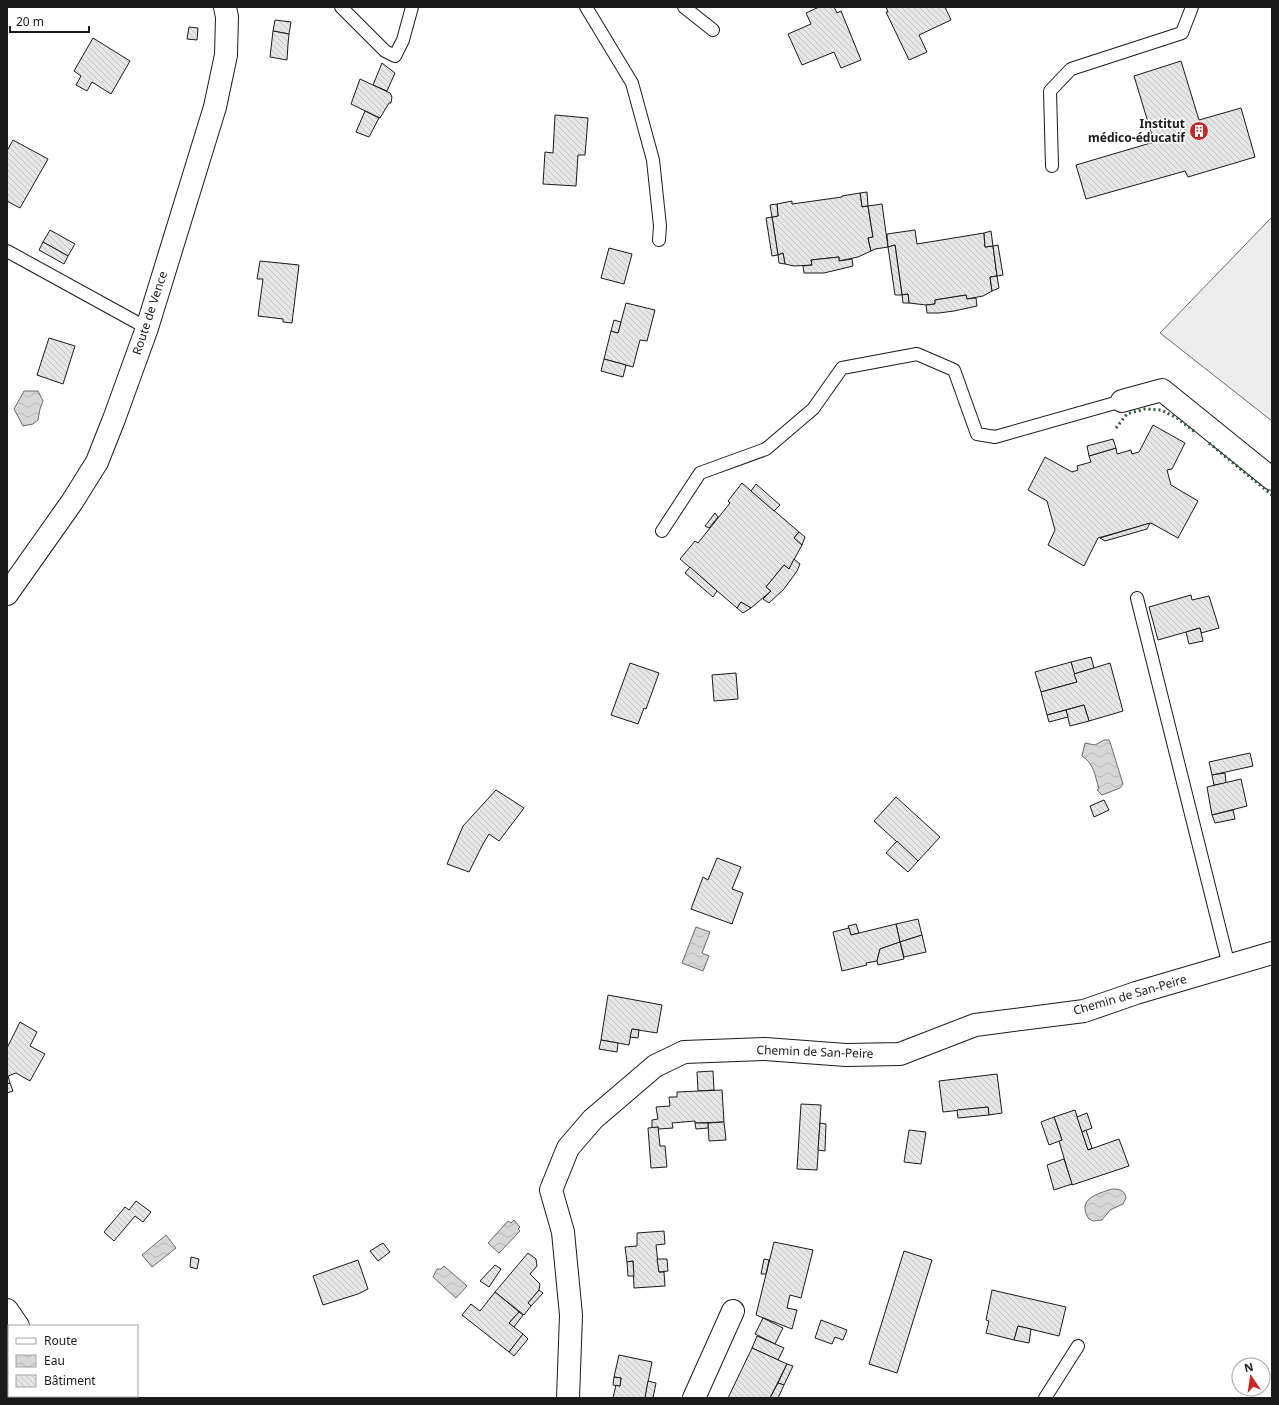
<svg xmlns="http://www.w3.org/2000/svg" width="1279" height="1405" viewBox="0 0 1279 1405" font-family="'Noto Sans',sans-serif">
<defs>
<pattern id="water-waves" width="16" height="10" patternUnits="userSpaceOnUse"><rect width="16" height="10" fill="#d7d7d7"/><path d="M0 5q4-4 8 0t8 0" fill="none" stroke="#b8b8b8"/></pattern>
<pattern id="building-back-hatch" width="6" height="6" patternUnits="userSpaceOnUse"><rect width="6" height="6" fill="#e6e6e6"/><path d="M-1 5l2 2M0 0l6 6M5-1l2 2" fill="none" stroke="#c5c5c5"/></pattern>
</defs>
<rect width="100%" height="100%" fill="#fff"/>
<!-- built -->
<path fill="#ededed" stroke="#6a6a6a" d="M1272,217v204l-112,-88z"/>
<!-- water -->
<g fill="url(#water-waves)" stroke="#6a6a6a">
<path d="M24,391h14l5,10 -3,8 -2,11 -5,4 -10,2 -9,-17z"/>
<path d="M1104,740h5l1,2 13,42 -3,4 -18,7 -5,-5 2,-1c-4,-13 -5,-26 -17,-33l3,-13 10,2z"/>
<path d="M696,927l14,5 -8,21 7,3 -6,15 -21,-8z"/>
<path d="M1112,1189c7,0 13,1 14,9l-3,6 -13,6 -8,10 -9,1 -4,-2c-13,-20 8,-25 23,-30z"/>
<path d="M514,1220l6,7 -2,2 2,2 -21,22 -11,-10 20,-22 3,2z"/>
<path d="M166,1235l10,13 -24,19 -10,-12z"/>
<path d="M444,1266l23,20 -11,12 -23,-21 4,-8h4z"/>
</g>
<!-- building -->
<g fill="url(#building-back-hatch)" stroke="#1a1a1a">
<path d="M819,7h15l3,6 4,-2 20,49 -20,8 -7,-16 -32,13 -14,-31 23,-10 -5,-11z"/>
<path d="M886,7h59l6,13 -32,15 8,17 -18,8 -23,-48h2z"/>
<path d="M275,20l16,2 -2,12 -16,-3z"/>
<path d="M189,27l9,1 -1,12 -10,-1z"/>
<path d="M273,31l16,3 -1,10 -1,16 -17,-3z"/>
<path d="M93,38l37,23 -19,33 -19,-12 -5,9 -11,-6 5,-9 -7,-5z"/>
<path d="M1181,61l18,59 42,-12 14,49 -67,20 -3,-6 -99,28 -10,-34 78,-23 -20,-66z"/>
<path d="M382,63l13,10 -8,18 -14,-6z"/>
<path d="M360,79l30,14 2,4 -1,6h-2l-9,15 -29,-14z"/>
<path d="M365,111l14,7 -10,19 -13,-5z"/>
<path d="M555,115l33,3 -3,37h-7l-2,31 -33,-2 2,-32 8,1z"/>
<path d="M13,140l35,19 -28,49 -13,-7v-50z"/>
<path d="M867,192l1,14 -6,1 -2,-14z"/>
<path d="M860,193l2,14 6,-1 5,31 -5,1 3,13 -13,6 -19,4v-4l-28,3 1,5 -18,1 -9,-2 -2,-11 -5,2 -6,-38 6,-1 -1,-12 15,-3v3l50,-7v-1z"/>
<path d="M777,204l1,12 -6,1 -2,-12z"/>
<path d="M882,204l6,43 -13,2 -4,2 -3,-13 5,-1 -5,-31z"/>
<path d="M772,217l6,38 -6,1 -6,-38z"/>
<path d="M50,230l25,14 -7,12 -25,-14z"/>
<path d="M915,230l2,14 67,-11 1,14 8,-1 4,30 -7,1 2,14 -9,5 -16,3 -1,-4 -31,5v4l-9,1 -17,-2 -1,-9 -6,1 -7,-50 -7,2 -1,-13z"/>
<path d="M991,231l2,15 -8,1 -1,-14z"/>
<path d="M43,242l25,14 -4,8 -25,-14z"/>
<path d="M895,245l7,50h-7l-7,-48z"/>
<path d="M998,245l5,30 -6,1 -4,-30z"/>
<path d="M609,248l23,6 -8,30 -23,-6z"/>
<path d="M783,253l2,11 -6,-1 -1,-8z"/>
<path d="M839,257v4l13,-2 1,7 -29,7h-20l-1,-7 9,-1 -1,-5z"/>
<path d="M260,261l39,4 -7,58 -9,-1v-3l-25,-3 5,-37h-6z"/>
<path d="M997,276l2,12 -7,3 -2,-14z"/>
<path d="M908,294l1,9h-6l-1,-8z"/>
<path d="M966,295l1,4 9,-1 1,8 -23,5 -15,2h-12l-1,-8 9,-1v-4z"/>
<path d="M626,303l29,7 -8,31 -7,-1 -7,27 -29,-8 7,-28 7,2z"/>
<path d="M614,320l7,2 -3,11 -7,-2z"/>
<path d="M49,338l26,8 -12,38 -26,-9z"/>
<path d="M604,359l22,6 -3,12 -22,-6z"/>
<path d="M1153,425l32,18 -13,26 -5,1 4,15 27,16 -20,37 -27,-15 -53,15 -14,28 -36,-21 7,-15 -8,-29 -19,-11 17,-33 27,15 6,-2 -1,-4 14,-4 -2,-6 27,-8 1,6 14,-4 1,4 7,-2z"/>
<path d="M1113,439l3,9 -27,8 -2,-10z"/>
<path d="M742,483l57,49 -5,6 8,7 -13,24 -5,-4 -18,22 5,4 -20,17 -10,-6 -4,6 -57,-49 15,-18 3,2 32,-40 -2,-2z"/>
<path d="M756,484l24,21 -6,6 -23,-20z"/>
<path d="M715,513l3,4 -9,11 -4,-2z"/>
<path d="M1150,523l-3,6 -42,12 -5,-3z"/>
<path d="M799,532l6,5 -3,8 -8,-7z"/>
<path d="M794,559l6,5 -3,7 -13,18 -15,14 -6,-4 8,-8 -5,-4 18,-22 5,4z"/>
<path d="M690,567l27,24 -4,6 -28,-24z"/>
<path d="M1191,595l1,5 17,-4 10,32 -18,5 -1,-5 -42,12 -9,-33z"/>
<path d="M741,602l10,6 -8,5 -6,-5z"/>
<path d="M1200,628l3,13 -14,3 -3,-12z"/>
<path d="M1091,657l3,11 -20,6 -3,-12z"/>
<path d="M1071,662l6,20 -36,10 -6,-20z"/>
<path d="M630,663l29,10 -13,36 -2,-1 -6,16 -27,-9z"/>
<path d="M1110,663l13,48 -34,10 -5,-16 -37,10 -6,-23 36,-10 -3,-8z"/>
<path d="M736,673l2,26 -24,2 -2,-26z"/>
<path d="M1084,705l5,16 -19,5 -4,-16z"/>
<path d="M1066,710l2,7 -19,5 -2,-7z"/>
<path d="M1250,753l3,13 -41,9 -3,-13z"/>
<path d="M1225,773l1,10 -12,2 -2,-10z"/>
<path d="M1241,779l6,27 -35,9 -5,-28z"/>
<path d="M496,790l28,18 -25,33 -10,-7 -6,10 -14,28 -22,-8 16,-38z"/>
<path d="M896,797l44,40 -22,24 -44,-40z"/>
<path d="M1104,800l5,10 -15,7 -4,-11z"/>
<path d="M1233,810l2,9 -20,4 -3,-8z"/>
<path d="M897,841l21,20 -10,11 -22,-19z"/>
<path d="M717,858l24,9 -9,22 11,4 -11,31 -41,-15 12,-32 5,3z"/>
<path d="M918,919l4,16 -22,7 -4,-18z"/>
<path d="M856,924l3,9 -8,2 -3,-9z"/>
<path d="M896,924l4,18 -20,7 -3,12 -11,2 1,2 -25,6 -9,-39 16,-4 2,7z"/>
<path d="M922,935l4,17 -22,5 -4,-15z"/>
<path d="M900,942l4,17 -26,6 -1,-4 3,-12z"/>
<path d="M608,995l54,10 -5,28 -25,-4 -3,16 -28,-5z"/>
<path d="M20,1022l17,10 -7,14 15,8 -15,27 -14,-8 -8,3 2,7 -3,1v-36z"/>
<path d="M632,1029l7,1 -1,8 -8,-1z"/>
<path d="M601,1040l17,3 -1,9 -18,-3z"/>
<path d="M713,1071l1,19 -16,1 -1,-19z"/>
<path d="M997,1074l5,39 -13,2 -1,-8 -45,5 -4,-31z"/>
<path d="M10,1083l3,8 -6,2v-9z"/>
<path d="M722,1090l2,32 -29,1v-2l-23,2 1,5 -14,1 -1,-2 -6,1v-8l6,-1 -2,-12 14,-1 -1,-9h8v-5z"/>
<path d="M801,1104l20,1 -4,65 -20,-1z"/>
<path d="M988,1107l1,8 -31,3 -1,-8z"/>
<path d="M1075,1110l13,40 31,-11 10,27 -57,19 -13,-44 3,-1 -8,-23z"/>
<path d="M1087,1113l5,15 -10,4 -5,-15z"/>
<path d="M1054,1117l8,23 -13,5 -8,-23z"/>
<path d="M724,1122l2,18 -17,1 -1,-18z"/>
<path d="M695,1123h13v5l-12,1z"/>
<path d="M820,1123l6,1 -1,27 -7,-1z"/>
<path d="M658,1127l2,19h5l2,21 -16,1 -3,-40z"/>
<path d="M909,1130l17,2 -5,32 -17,-2z"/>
<path d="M1086,1130l6,18 -4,2 -6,-18z"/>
<path d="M1064,1159l8,25 -18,6 -7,-25z"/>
<path d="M136,1201l15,11 -8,10 -8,-6 -21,25 -10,-9 21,-25 4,3z"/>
<path d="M664,1231l1,13 -9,1 3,27h5l1,14 -31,2 -1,-27 -6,1 -2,-15 12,-1v-13z"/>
<path d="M774,1242l39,8 -12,48 -11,-3 -3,13 10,2 -5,19 -36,-14z"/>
<path d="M383,1243l7,9 -12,9 -8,-10z"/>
<path d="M904,1251l28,9 -35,113 -28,-9z"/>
<path d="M528,1253l8,6 1,7 -7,8 10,10 -1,6 -11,13 3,3 -7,9 -29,-23z"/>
<path d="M191,1257l8,2 -2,10 -7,-2z"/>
<path d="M657,1259h10l1,12 -9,1z"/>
<path d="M764,1259l5,1 -3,14h-5z"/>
<path d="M358,1260l10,29 -10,5 -35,11 -10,-29z"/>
<path d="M633,1261l1,15h-6l-1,-14z"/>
<path d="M495,1265l6,4 -12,18 -9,-6z"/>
<path d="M539,1290l4,3 -12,13 -3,-3z"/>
<path d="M992,1290l74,17 -7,29 -41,-10 -4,14 -28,-7 3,-12 -3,-1z"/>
<path d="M495,1292l24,20 -10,11 14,11 -14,18 -47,-37 9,-11 9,7z"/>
<path d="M519,1312l4,3 -9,12 -5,-4z"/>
<path d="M763,1318l20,10 -8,16 -20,-10z"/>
<path d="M821,1320l26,10 -4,10 -8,-3 -3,7 -17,-6z"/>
<path d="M1018,1326l13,3 -2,14 -15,-3z"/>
<path d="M523,1334l5,5 -14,17 -5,-4z"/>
<path d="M757,1336l27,12 -6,12 -26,-12z"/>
<path d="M752,1348l35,16 -17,34h-42z"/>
<path d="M619,1355l33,7 -7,36h-32l3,-13 4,1 1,-8 -7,-1z"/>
<path d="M787,1364l6,2 -9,19 -6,-2z"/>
<path d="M614,1377l7,1 -1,8 -7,-1z"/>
<path d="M648,1381l8,2 -3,15h-8z"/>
<path d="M778,1383l6,2 -6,13h-8z"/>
</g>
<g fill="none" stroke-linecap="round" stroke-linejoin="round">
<defs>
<g id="service">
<path d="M341,7l44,44 10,5 8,-16 9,-33"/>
<path d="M586,7l46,76 21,77 7,66 -1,14"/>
<path d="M684,7l29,23"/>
<path d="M1052,166l-2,-75 21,-22 111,-36 10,-26"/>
<path d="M7,251l140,77"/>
<path d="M662,531l38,-58 66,-24 47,-40 29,-41 75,-14 37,16 23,64 18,3 127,-36"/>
<path d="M1137,598l92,368"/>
<path d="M1045,1398l33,-52"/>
</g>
<g id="minor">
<path d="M1122,401l40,-11 110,89"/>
<path d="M7,1310l11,16"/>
<path d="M7,1370l2,-1"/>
<path d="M568,1398l3,-83 -8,-83 -12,-42 17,-42 25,-29 62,-53 29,-14 81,-3 81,6 54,-1 75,-29 109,-14 52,-18 136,-40"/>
<path d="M694,1398l39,-87"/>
</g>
<path id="secondary" d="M7,594l65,-92 25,-40 17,-43 33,-91 68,-221 11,-52 1,-38 -2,-10"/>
</defs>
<!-- service casing -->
<use href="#service" stroke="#1a1a1a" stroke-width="14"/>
<!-- minor casing -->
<use href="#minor" stroke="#1a1a1a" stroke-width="24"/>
<!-- secondary casing -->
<use href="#secondary" stroke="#1a1a1a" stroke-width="24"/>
<!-- service -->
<use href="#service" stroke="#fff" stroke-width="12"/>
<!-- minor -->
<use href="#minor" stroke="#fff" stroke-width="22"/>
<!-- secondary -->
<use href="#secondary" stroke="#fff" stroke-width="22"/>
<!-- hedge -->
<g stroke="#2b5a34" stroke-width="3" stroke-dasharray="2 3" stroke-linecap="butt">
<path d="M1116,428l11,-14 18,-5 16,1 16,8 18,14"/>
<path d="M1209,443l63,52"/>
</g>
</g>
<!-- icons -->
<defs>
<symbol id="building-disc" viewBox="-11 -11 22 22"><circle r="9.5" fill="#c62828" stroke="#fff"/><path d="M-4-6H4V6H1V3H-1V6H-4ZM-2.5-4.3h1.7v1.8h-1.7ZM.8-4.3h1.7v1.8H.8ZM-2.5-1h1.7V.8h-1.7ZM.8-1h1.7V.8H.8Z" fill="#fff"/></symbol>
</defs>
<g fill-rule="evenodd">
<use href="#building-disc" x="1188" y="120" width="22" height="22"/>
</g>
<g text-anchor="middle" stroke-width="3" stroke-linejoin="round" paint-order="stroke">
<!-- poi labels -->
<g font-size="12" font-weight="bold" fill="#1a1a1a" stroke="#fff" text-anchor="end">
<text x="1185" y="128">Institut<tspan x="1185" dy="14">médico-éducatif</tspan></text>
</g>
<!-- street labels -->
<g font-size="12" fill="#1a1a1a" stroke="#fff">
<text transform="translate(150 313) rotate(-72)" y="4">Route de Vence</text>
<text transform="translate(1130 995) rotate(-16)" y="4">Chemin de San-Peire</text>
<text transform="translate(815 1052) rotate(2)" y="4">Chemin de San-Peire</text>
</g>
</g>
<!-- border -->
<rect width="1279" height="1405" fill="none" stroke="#1a1a1a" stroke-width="16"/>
<!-- legend -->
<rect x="8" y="1325" width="130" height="72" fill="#ffffff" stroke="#a3a3a3"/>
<rect x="16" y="1338" width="20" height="6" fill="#ffffff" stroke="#a3a3a3"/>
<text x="44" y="1345" font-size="12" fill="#1a1a1a">Route</text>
<rect x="16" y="1355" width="20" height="12" fill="url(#water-waves)" stroke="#a3a3a3"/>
<text x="44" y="1365" font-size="12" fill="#1a1a1a">Eau</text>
<rect x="16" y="1375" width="20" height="12" fill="url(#building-back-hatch)" stroke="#a3a3a3"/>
<text x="44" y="1385" font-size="12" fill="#1a1a1a">Bâtiment</text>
<!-- north arrow -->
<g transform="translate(1251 1377) rotate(347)"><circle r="19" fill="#ffffff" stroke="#a3a3a3"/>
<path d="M0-3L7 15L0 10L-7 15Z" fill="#c62828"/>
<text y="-6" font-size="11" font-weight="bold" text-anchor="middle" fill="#1a1a1a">N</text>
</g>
<!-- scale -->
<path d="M10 26v6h79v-6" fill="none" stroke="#1a1a1a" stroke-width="2"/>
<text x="16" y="26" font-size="12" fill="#1a1a1a" stroke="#ffffff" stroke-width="3" paint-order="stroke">20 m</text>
</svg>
